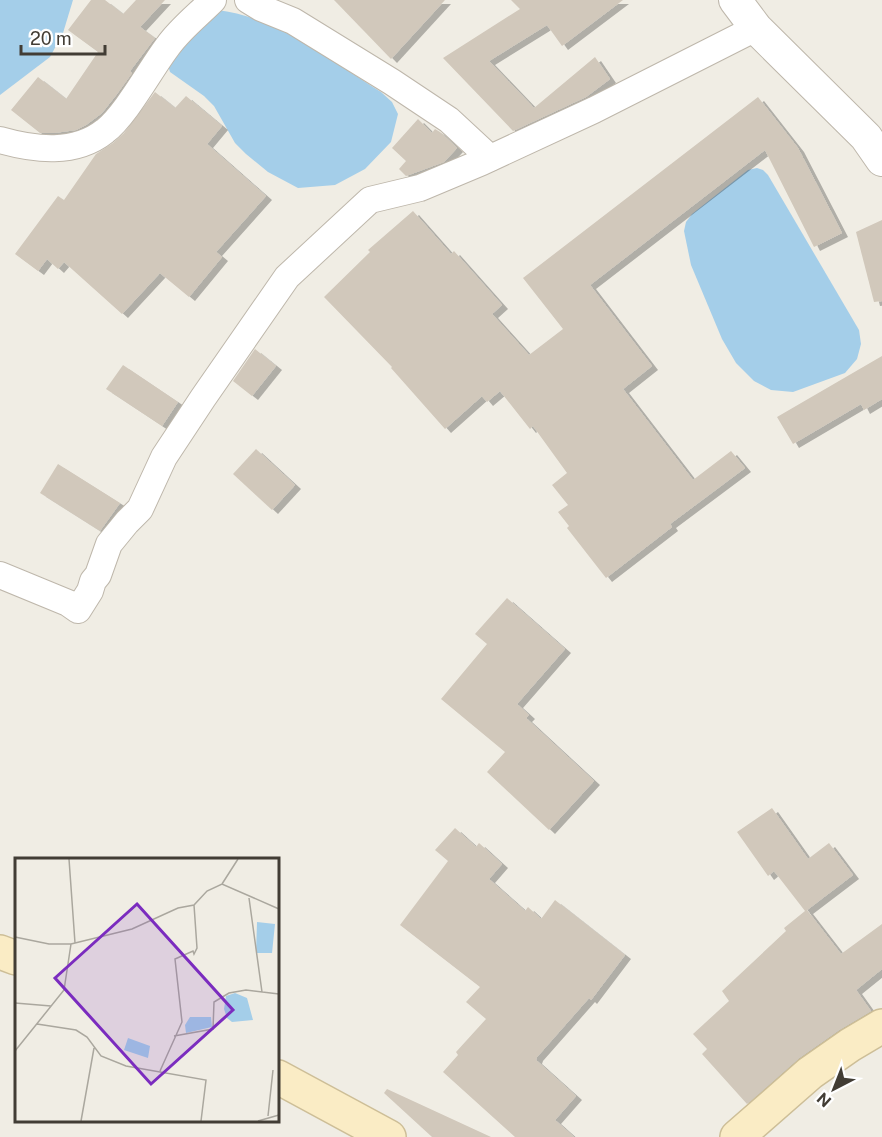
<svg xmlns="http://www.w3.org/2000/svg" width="882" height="1137" viewBox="0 0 882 1137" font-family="'Public Sans',sans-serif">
<defs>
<filter id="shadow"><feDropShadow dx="6" dy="4" stdDeviation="0" flood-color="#0004"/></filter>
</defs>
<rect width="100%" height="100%" fill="#f0ede4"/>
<!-- water -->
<g fill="#a4cee9">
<path d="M0,0h73l-10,33 -13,24 -50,38z"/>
<path d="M217,10c61,7 113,50 164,82l11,10 6,12 -7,28 -26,27 -30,16 -37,3 -30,-16 -22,-18 -11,-11 -21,-37 -10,-10 -34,-24 -3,-10z"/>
<path d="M757,168l6,2 5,5 91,155 2,14 -4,15 -12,14 -52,19 -22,-2 -17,-9 -18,-18 -14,-24 -31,-74 -7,-34 2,-9 6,-8 56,-44z"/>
</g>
<!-- building -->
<g fill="#d1c8bb" filter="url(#shadow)">
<path d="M91,0h14l18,14 13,-14h29l-25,27 15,11 -25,33 2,2 -15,21 -15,19 -16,12 -10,5 -22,3h-14l-29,-23 27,-33 28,22 32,-47 -30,-22z"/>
<path d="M334,0h111l-54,59z"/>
<path d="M511,0h112l-61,46 -15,-21 -58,36 45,47 61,-51 15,22 -24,18 -73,34 -70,-73 77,-49z"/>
<path d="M155,92l20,16 11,-12 36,30 -15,18 59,52 -50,56 6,5 -33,40 -29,-24 -38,41 -58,-52 -6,7 -11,-10 -9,12 -23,-17 43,-58 6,4 32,-46 17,-11 11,-10z"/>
<path d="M758,97l40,51 44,85 -28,14 -49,-97 -175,135 62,81 -29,23 70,91 38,-29 14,17 -75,56 2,3 -66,51 -39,-50 2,-2 -11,-14 10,-7 -16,-20 15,-12 -34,-47 -3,3 -30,-38 -13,11 -5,-6 -37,33 -54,-61 1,-1 -68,-70 46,-45 -2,-2 45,-39 38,43 3,-3 48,54 -10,9 37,41 34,-26 -40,-51z"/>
<path d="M418,119l14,14 3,-4 5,3 17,16 -13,14 -38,14 -7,-7 7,-8 -14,-13z"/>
<path d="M882,220v81l-8,1 -18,-70z"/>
<path d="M255,349l21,17 -24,30 -19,-15z"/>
<path d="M882,356v43l-18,11 -3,-6 -68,40 -16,-27z"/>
<path d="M123,365l55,37 -16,24 -56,-37z"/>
<path d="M256,449l39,36 -23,25 -39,-36z"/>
<path d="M58,464l62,39 -20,28 -60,-38z"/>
<path d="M507,598l58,51 -48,55 12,11 -3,3 68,63 -45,49 -62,-58 18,-20 -64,-53 46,-55 -12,-10z"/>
<path d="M772,808l36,51 21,-16 24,32 -46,35 34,44 41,-30v45l-26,21 15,21 -32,19 -40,28 -52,46 -45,-50 5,-5 -14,-15 36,-33 -7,-10 64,-60 -2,-3 21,-17 -31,-40 -6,5 -31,-44z"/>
<path d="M455,828l21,19 3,-4 23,21 -13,15 36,32 3,-4 13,12 14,-19 70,55 -34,45 -2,-2 -52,59 -1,3 40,36 -21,24 19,17h-59l-72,-65 15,-17 -2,-3 30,-33 -20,-17 14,-15 -80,-62 48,-64 -13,-11z"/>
<path d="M387,1089l104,48h-59l-48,-44z"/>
</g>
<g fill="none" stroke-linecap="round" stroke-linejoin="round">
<defs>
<g id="minor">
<path d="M248,0l13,8 32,13 99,61 57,38 41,38"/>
<path d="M0,140c35,10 75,15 105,-9 21,-16 46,-63 63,-85 12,-17 30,-31 45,-46"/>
<path d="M0,575l68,28 10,7 12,-19 3,-10 5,-6 11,-31 18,-22 13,-13 24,-52 39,-59 84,-121 83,-77 50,-12 62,-26 112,-52 162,-82"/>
</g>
<path id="tertiary" d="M735,0l21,28 110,109 16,23"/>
<g id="secondary">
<path d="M0,952l16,6"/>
<path d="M278,1077l111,60"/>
<path d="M737,1137l73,-64 40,-28 32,-19"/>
</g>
</defs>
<!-- minor casing -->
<use href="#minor" stroke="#beb7ab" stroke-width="28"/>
<!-- tertiary casing -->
<use href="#tertiary" stroke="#beb7ab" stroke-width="34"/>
<!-- secondary casing -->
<use href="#secondary" stroke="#cdbe97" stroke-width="36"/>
<!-- minor -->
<use href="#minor" stroke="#fff" stroke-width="26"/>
<!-- tertiary -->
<use href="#tertiary" stroke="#fff" stroke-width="32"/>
<!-- secondary -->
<use href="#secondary" stroke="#faecc5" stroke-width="33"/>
</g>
<!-- overview -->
<g transform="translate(15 858)">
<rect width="264" height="264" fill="#f0ede4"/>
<path d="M242,64l18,2 -3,29h-16zM220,135l12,5 6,22 -21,2 -5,-4 -3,-9 2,-13zM175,159h21l1,10 -26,6 -1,-8zM113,180l22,8 -2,12 -24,-8z" fill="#a4cee9"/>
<path fill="none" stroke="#aaa79e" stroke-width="1.5" d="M54,1l6,84M207,26l16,-25M234,40l13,94M0,79l34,7h22l61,-15 46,-21 16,-3 13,-14 15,-7 57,25M0,145l36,3M22,166l39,6 11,7 14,19 25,10 80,14 -5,41M159,178l39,-7 1,-27 15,-9 17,-3 33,4M0,193l49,-61 7,-46M145,213l22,-49 -7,-63 18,-8 1,3 3,-6 -3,-43M253,258l5,-46M66,263l13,-73M243,263l21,-6"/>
<path fill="#7b2cbf" fill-opacity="0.15" stroke="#7b2cbf" stroke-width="3" d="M122,46l96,106 -82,74 -96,-106z"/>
<rect width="264" height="264" fill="none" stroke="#423d35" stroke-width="3"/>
</g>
<!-- north arrow -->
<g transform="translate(834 1089) rotate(222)" stroke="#ffffff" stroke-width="4.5" paint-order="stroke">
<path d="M0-4.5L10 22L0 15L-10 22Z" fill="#423d35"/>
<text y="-9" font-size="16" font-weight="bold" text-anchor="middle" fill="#423d35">N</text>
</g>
<!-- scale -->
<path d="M21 45v9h84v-9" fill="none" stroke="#423d35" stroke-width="3"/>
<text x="30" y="45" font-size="18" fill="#423d35" stroke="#ffffff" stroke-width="4.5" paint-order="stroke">20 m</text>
</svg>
